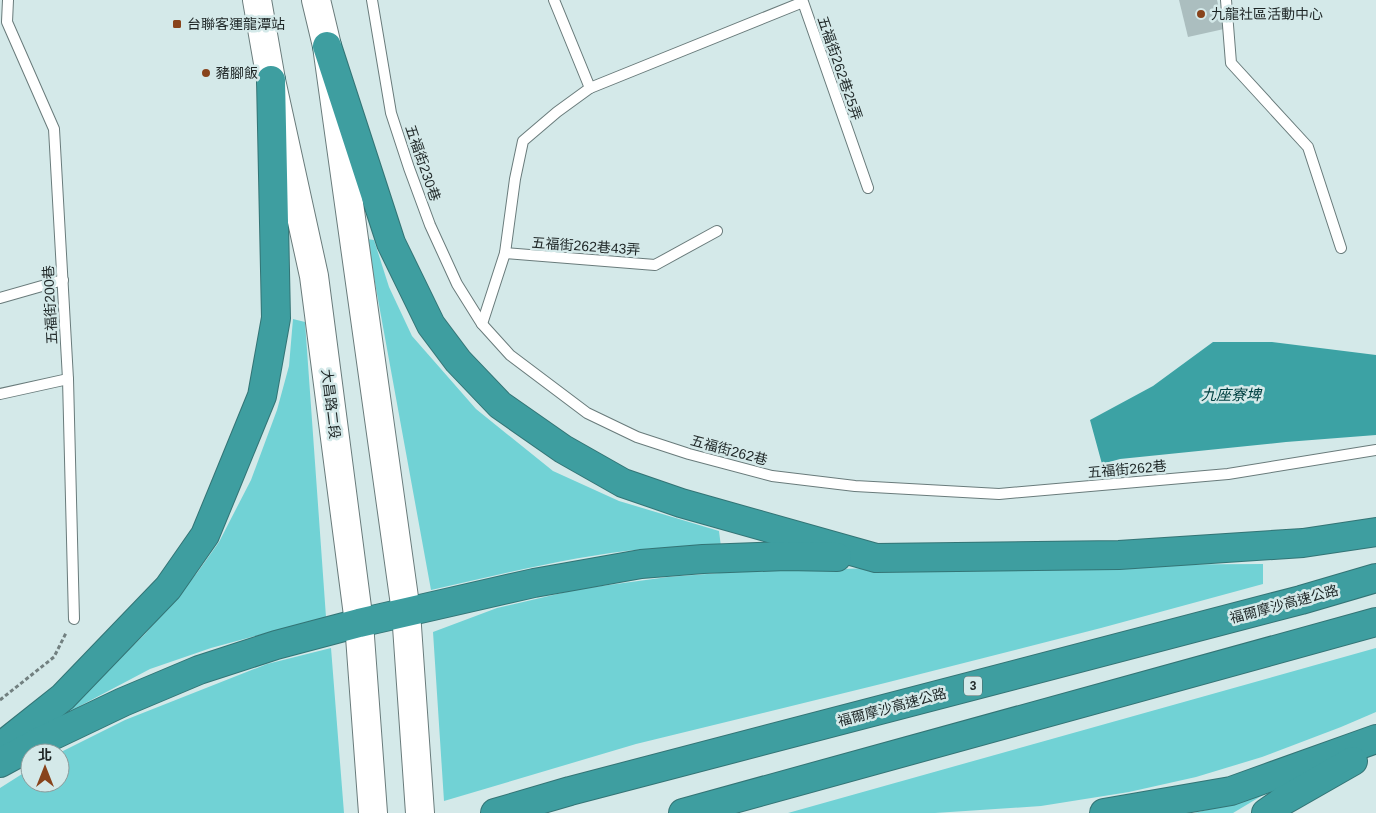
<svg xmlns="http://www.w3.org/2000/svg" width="1376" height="813" viewBox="0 0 1376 813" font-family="Arial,'Noto Sans TC',sans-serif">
<rect width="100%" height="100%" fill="#d4e9e9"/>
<!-- green -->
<g fill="#71d2d5">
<path d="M367,239l7,1 15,47 23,49 64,73 77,62 66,30 100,30 2,16c-25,1 -51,0 -76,2 -72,7 -144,25 -214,41z"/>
<path d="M293,319l12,3 21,295 -115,31 -61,21 -91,48 86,-83 52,-61 22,-31 32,-62 26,-70 12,-44z"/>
<path d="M1263,564v20l-162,44 -216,55 -249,61 -192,57 -11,-169 64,-24 82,-19 89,-12 65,-5 210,-6z"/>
<path d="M331,648l13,165h-344v-25l30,-19v14h30l-1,-30 66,-33 142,-56z"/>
<path d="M1376,648v64l-35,15 -79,30 -66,20 -67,15 -88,14 -106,7h-147z"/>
<path d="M1268,792l-35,21h-39l38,-9z"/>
</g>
<!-- water -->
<path fill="#3ca2a4" d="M1213,342h59l104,13v80l-90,7 -166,17 -18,5 -12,-44 63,-34z"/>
<!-- building -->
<path fill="#abbebf" d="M1179,0h38l7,29 -36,8z"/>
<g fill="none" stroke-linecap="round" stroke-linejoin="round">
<defs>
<g id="lane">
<path d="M8,0l-1,22 47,107 14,250 6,240"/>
<path d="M372,0l19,113 18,55 21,57 27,59 25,40 28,31 77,58 50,24 52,17 83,22 83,10 144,8 229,-20 148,-24"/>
<path d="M554,0l36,88"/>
<path d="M1226,0l5,63 77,84 33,101"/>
<path d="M505,253l150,12 62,-34"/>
<path d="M0,298l63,-18"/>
<path d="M482,324l23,-71 10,-74 8,-38 34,-29 33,-24 213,-86 65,186"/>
<path d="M0,394l68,-15"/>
</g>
<g id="secondary">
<path d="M257,0l14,80 43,196 45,347 14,190"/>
<path d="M316,0l11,46 79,566 14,201"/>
</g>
<g id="highway">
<path d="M327,46l64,197 40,82 27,36 42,44 63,44 60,34 58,20 195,55 243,-3 184,-12 73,-11"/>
<path d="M0,747l63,-50 105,-109 37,-53 21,-51 36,-88 14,-78 -5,-238"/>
<path d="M0,763l35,-19 88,-42 76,-32 77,-25 83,-22 175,-40 107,-19 62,-5 83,-3 51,1"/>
<path d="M495,813l75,-22 731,-191 75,-22"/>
<path d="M683,813l693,-191"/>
<path d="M1104,813l127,-22 145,-52"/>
<path d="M1266,813l17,-12 70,-40"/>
</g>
</defs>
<!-- lane casing -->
<use href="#lane" stroke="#697b7b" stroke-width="12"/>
<!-- secondary casing -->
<use href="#secondary" stroke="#697b7b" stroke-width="30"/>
<!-- highway casing -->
<use href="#highway" stroke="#337475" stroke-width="30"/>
<!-- path -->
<path stroke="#728080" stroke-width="3" stroke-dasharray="4 2.5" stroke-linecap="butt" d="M0,700l54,-43 12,-24"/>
<!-- lane -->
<use href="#lane" stroke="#fff" stroke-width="10"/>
<!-- secondary -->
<use href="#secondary" stroke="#fff" stroke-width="28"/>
<!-- highway -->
<use href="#highway" stroke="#3e9ea0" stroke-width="28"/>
</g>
<!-- markers -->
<g fill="#88431b" stroke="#d4e9e9" stroke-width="2">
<circle cx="1201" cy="14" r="5"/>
<rect x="172" y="19" width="10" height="10" rx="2.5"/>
<circle cx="206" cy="73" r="5"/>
</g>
<g text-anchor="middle" stroke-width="5" stroke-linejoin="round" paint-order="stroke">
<!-- shield labels -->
<rect fill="#d4e9e9" stroke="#556060" stroke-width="1" x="964" y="676.5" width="18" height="19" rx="4"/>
<g font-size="12" font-weight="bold" fill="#1e2626">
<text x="973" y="690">3</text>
</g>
<!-- poi labels -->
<g font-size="14" fill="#1e2626" stroke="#d4e9e9" text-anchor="start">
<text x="1211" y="19">九龍社區活動中心</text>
<text x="187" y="29">台聯客運龍潭站</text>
<text x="216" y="78">豬腳飯</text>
</g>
<!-- street labels -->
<g font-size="14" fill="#1e2626" stroke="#d4e9e9">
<text transform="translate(840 68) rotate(71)" y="5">五福街262巷25弄</text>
<text transform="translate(423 163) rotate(71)" y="5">五福街230巷</text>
<text transform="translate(586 246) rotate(4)" y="5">五福街262巷43弄</text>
<text transform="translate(50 305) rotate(-93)" y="5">五福街200巷</text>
<text transform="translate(331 404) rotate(83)" y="5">大昌路二段</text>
<text transform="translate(729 450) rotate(15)" y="5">五福街262巷</text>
<text transform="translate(1127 469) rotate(-5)" y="5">五福街262巷</text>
<text transform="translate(1284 604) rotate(-15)" y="5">福爾摩沙高速公路</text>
<text transform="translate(892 707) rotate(-15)" y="5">福爾摩沙高速公路</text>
</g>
<!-- water labels -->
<g font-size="15" font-style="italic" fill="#004142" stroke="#d4e9e9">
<text x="1231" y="400">九座寮埤</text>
</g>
</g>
<!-- north arrow -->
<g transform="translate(45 768)"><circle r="24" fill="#d4e9e9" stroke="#8b9b9b"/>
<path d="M0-4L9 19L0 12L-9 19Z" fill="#88431b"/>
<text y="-8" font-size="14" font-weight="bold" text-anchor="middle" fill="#1e2626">北</text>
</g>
</svg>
